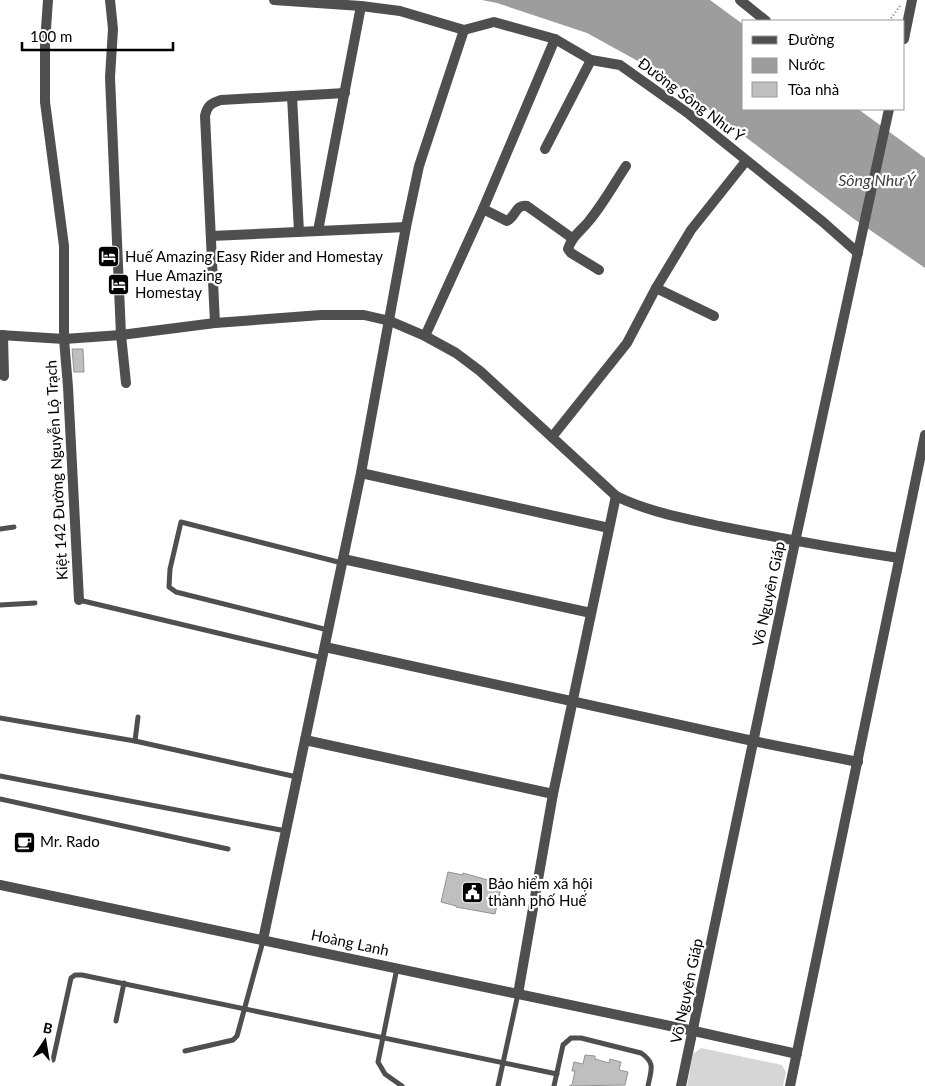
<svg xmlns="http://www.w3.org/2000/svg" width="925" height="1086" viewBox="0 0 925 1086" font-family="Lato,sans-serif">
<rect width="100%" height="100%" fill="#fff"/>
<!-- green -->
<path fill="#d6d6d6" d="M701,1048l81,17 4,7 -3,14h-96l6,-32z"/>
<!-- water -->
<path fill="#9d9d9d" d="M482,0h228l34,25v84h114l67,49v110l-71,-49 -189,-143 -78,-43 -90,-30z"/>
<!-- building -->
<g fill="#bfbfbf" stroke="#939393">
<path d="M72,349h11l1,23h-10z"/>
<path d="M448,872l15,3v-2l39,11 -7,30 -39,-7v-1l-15,-4z"/>
<path d="M585,1055l10,1v3l14,4 1,-4 11,3 -2,8 9,2 -3,13 -56,1 3,-1 3,-14h-3l2,-9 9,2z"/>
</g>
<g fill="none" stroke-linecap="round" stroke-linejoin="round">
<!-- path -->
<path stroke="#717171" stroke-width="2" stroke-dasharray="1 2.5" stroke-linecap="butt" d="M889,21l11,-15"/>
<!-- service -->
<g stroke="#4f4f4f" stroke-width="5">
<path d="M0,529l14,-2"/>
<path d="M79,600l244,58"/>
<path d="M0,605l35,-2"/>
<path d="M328,630l-152,-38 -7,-5 1,-18 11,-47 161,41"/>
<path d="M138,717l-3,24 162,36"/>
<path d="M0,718l135,23"/>
<path d="M0,776l286,55"/>
<path d="M0,799l228,50"/>
<path d="M397,968l-19,94 7,12 17,12"/>
<path d="M116,1021l8,-38"/>
<path d="M185,1051l48,-11 4,-4 26,-95"/>
<path d="M53,1060l18,-82 4,-3h7l475,99"/>
<path d="M498,1086l20,-92"/>
<path d="M554,1086l9,-41 8,-7h10l60,15c15,10 10,17 7,33"/>
</g>
<!-- minor -->
<g stroke="#4f4f4f" stroke-width="10">
<path d="M48,0l-3,43v59l19,144v93l4,48 11,213"/>
<path d="M110,0l3,29 -3,48 11,258 5,48"/>
<path d="M274,0l87,6 39,5 64,19 30,-8 61,17 36,21 29,5 69,49 134,108 35,31"/>
<path d="M740,0l26,21"/>
<path d="M292,96l7,136"/>
<path d="M545,149l46,-89"/>
<path d="M483,209l24,12c9,-4 8,-17 20,-15l45,32"/>
<path d="M318,231l43,-225"/>
<path d="M211,236l195,-9"/>
<path d="M599,270l-28,-17 -3,-4c4,-13 13,-18 21,-28 14,-17 25,-37 37,-55"/>
<path d="M656,288l58,28"/>
<path d="M215,323l-10,-207c2,-10 6,-13 16,-16l124,-7"/>
<path d="M0,335l64,4 57,-4 94,-12 106,-8h43l26,6 35,15 31,17 24,18 136,125c32,16 68,22 103,30 60,12 120,23 180,32"/>
<path d="M3,335l1,41"/>
<path d="M425,336l58,-127 72,-170"/>
<path d="M552,437l75,-94 29,-55 35,-58 55,-69"/>
<path d="M361,473l248,55"/>
<path d="M343,559l248,54"/>
<path d="M325,647l428,94"/>
<path d="M305,740l248,54"/>
<path d="M0,885l694,146"/>
<path d="M263,940l98,-467 45,-246 13,-61 45,-136"/>
<path d="M518,994l35,-200 63,-298"/>
</g>
<!-- tertiary -->
<g stroke="#4f4f4f" stroke-width="10">
<path d="M904,39l8,-39"/>
<path d="M753,741l105,21"/>
<path d="M694,1031l103,23"/>
<path d="M681,1086l114,-544 94,-433"/>
<path d="M790,1086l135,-651"/>
</g>
</g>
<!-- icons -->
<defs>
<symbol id="hotel-square" viewBox="-11 -11 22 22"><rect x="-9" y="-9" width="18" height="18" rx="4" fill="#000" stroke="#fff"/><path d="M-6-4.5h1.5V1H6V5H4.5V3h-9V5H-6ZM-4 0a1.8 1.8 0 1 1 3.6 0ZM.5 0V-2.5h3Q6-2.5 6 0Z" fill="#fff"/></symbol>
<symbol id="cafe-square" viewBox="-11 -11 22 22"><rect x="-9" y="-9" width="18" height="18" rx="4" fill="#000" stroke="#fff"/><path d="M-5.5-4.5H6V0H3Q3 3.5 0 3.5H-2.5Q-5.5 3.5-5.5 0ZM3-3.2v2h1.7v-2ZM-6 4.5H4V6H-6Z" fill="#fff"/></symbol>
<symbol id="civic-square" viewBox="-11 -11 22 22"><rect x="-9" y="-9" width="18" height="18" rx="4" fill="#000" stroke="#fff"/><path d="M-.6-6.5H3V-4.5H.6V-3L4-1V1h2V6H-6V1h2V-1L-.6-3ZM-1.2 2.5V6h2.4V2.5Z" fill="#fff"/></symbol>
</defs>
<g fill-rule="evenodd">
<use href="#hotel-square" x="96" y="244" width="25" height="25"/>
<use href="#hotel-square" x="106" y="272" width="25" height="25"/>
<use href="#cafe-square" x="12" y="830" width="25" height="25"/>
<use href="#civic-square" x="460" y="880" width="25" height="25"/>
</g>
<g text-anchor="middle" stroke-width="4.5" stroke-linejoin="round" paint-order="stroke">
<!-- street labels -->
<g font-size="15" fill="#000" stroke="#fff">
<text transform="translate(691 100) rotate(37)" y="5">Đường Sông Như Ý</text>
<text transform="translate(57 470) rotate(-93)" y="5">Kiệt 142 Đường Nguyễn Lộ Trạch</text>
<text transform="translate(769 594) rotate(-78)" y="5">Võ Nguyên Giáp</text>
<text transform="translate(350 943) rotate(12)" y="5">Hoàng Lanh</text>
<text transform="translate(687 991) rotate(-78)" y="5">Võ Nguyên Giáp</text>
</g>
<!-- poi labels -->
<g font-size="15" fill="#000" stroke="#fff" text-anchor="start">
<text x="125" y="262">Huế Amazing Easy Rider and Homestay</text>
<text x="135" y="281">Hue Amazing<tspan x="135" dy="17">Homestay</tspan></text>
<text x="40" y="847">Mr. Rado</text>
<text x="488" y="889">Bảo hiểm xã hội<tspan x="488" dy="17">thành phố Huế</tspan></text>
</g>
<!-- water labels -->
<g font-size="16" font-style="italic" fill="#3e3e3e" stroke="#fff">
<text x="877" y="186">Sông Như Ý</text>
</g>
</g>
<!-- legend -->
<rect x="742" y="20" width="162" height="90" fill="#ffffff" stroke="#999999"/>
<rect x="752" y="36" width="25" height="8" fill="#4f4f4f" stroke="#999999"/>
<text x="788" y="45" font-size="15" fill="#000000">Đường</text>
<rect x="752" y="58" width="25" height="15" fill="#9d9d9d" stroke="#999999"/>
<text x="788" y="70" font-size="15" fill="#000000">Nước</text>
<rect x="752" y="82" width="25" height="15" fill="#bfbfbf" stroke="#999999"/>
<text x="788" y="95" font-size="15" fill="#000000">Tòa nhà</text>
<!-- north arrow -->
<g transform="translate(45 1041) rotate(12)" stroke="#ffffff" stroke-width="4" paint-order="stroke">
<path d="M0-4L9 19L0 12L-9 19Z" fill="#000000"/>
<text y="-8" font-size="14" font-weight="bold" text-anchor="middle" fill="#000000">B</text>
</g>
<!-- scale -->
<path d="M22 42v8h151v-8" fill="none" stroke="#000000" stroke-width="2.5"/>
<text x="30" y="42" font-size="15" fill="#000000" stroke="#ffffff" stroke-width="4" paint-order="stroke">100 m</text>
</svg>
